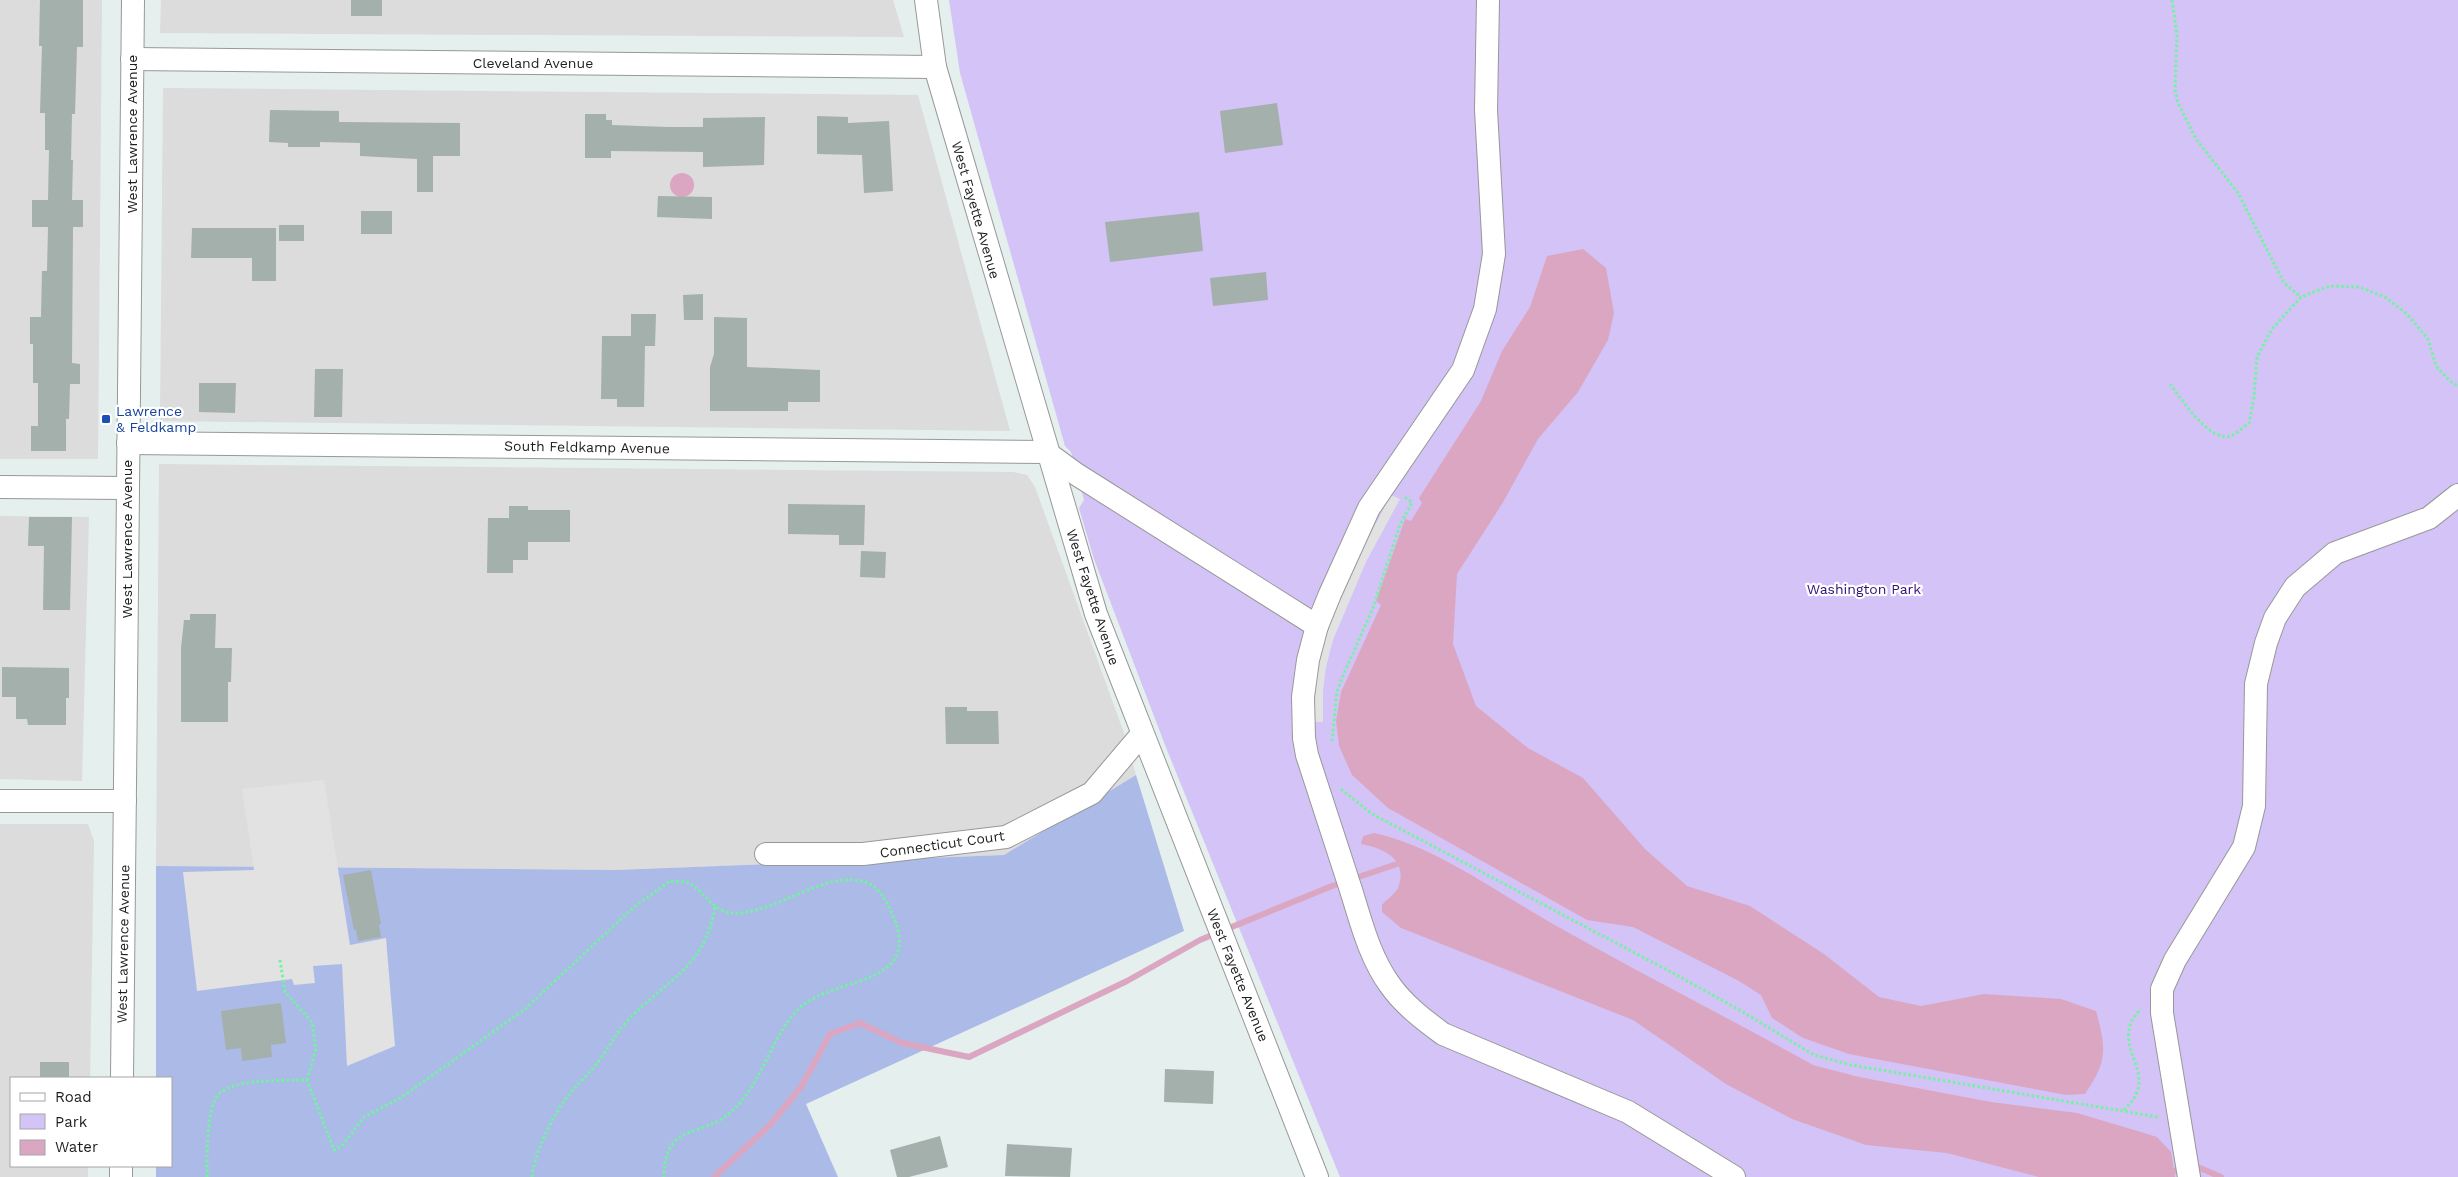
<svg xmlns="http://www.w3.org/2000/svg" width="2458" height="1177" viewBox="0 0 2458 1177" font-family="'Work Sans',sans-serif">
<rect width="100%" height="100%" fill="#e4efee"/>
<!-- residential -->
<g fill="#dbdcdb">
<path d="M0,0h102l-4,459h-98z"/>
<path d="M161,0h732l11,37 -744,-4z"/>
<path d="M163,88l755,7 92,336 -850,-10z"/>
<path d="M159,464l854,8 14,3 8,12 90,249 11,39 -132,80 -389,15 -459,-4z"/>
<path d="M0,516l89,1 -7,264 -82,-2z"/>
<path d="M0,824h88l6,17 -4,237h-79v88h77v11h-88z"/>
</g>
<!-- grass -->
<path fill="#acbae7" d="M1136,775l48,156 -378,173 32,73h-682v-11h15v-88h-15v-212l459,4 389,-15z"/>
<!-- park -->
<path fill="#d4c3f7" d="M949,0h1509v1177h-1118l-175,-432 -71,-186 -15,-51 5,-8 -13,-48 -6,-6 -105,-373z"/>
<!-- parking -->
<g fill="#e2e2e2">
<path d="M1391,495l9,4 -34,63 -33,78 -7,27 -3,23v32h-10l2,-42 10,-43 32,-78z"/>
<path d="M324,780l26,165 36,-7 9,108 -48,20 -5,-102 -29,2 2,17 -21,2 -2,-6 -95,12 -14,-119 71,-2 -12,-81z"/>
</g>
<!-- water -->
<g fill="#dba6c2">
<circle cx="682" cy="185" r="12"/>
<path d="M1583,249l23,19 8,45 -6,27 -30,52 -40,47 -36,65 -45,70 -4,70 23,62 52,42 55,30 62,71 42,37 63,20 74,48 55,43 42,9 63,-12 77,5 35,12c10,37 12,50 -11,83l-19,1 -217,-41 -46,-16 -31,-20 -11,-23 -22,-14 -106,-54 -46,-7 -199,-112 -36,-33 -13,-29 -3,-25 5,-29 40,-87 -5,-4 29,-82 6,2 11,-18 -3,-5 62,-97 21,-50 28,-44 17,-51z"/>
<path d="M1374,833c61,13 124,60 179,91 86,49 174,93 260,141l46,12 132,25 86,11 64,19 16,5 14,15 4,25h-136l-92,-24 -81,-8 -74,-26 -66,-35 -93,-64 -232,-92 -19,-16v-7c4,-5 13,-11 16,-17 11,-29 -15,-40 -37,-44l2,-8z"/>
</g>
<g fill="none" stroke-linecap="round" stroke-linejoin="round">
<!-- stream -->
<g stroke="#dba6c2" stroke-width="6">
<path d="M2173,1171l27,-3 21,9"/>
<path d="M714,1177l56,-52 31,-38 29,-53 30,-11 42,20 67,14 158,-76 73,-41 132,-54 65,-22"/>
</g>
</g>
<!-- building -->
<g fill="#a4b0ac">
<path d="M40,0h43v47h-6l-2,67h-3l-1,46h2l-1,40h11v27h-10l-1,136 8,1v20h-10l-1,35h-3v32h-35v-25h7v-43h-5v-39h-3v-27h11l1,-46h5l1,-44h-16v-27h16l1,-50h-4v-37h-5l2,-67h-3z"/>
<rect x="351" y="0" width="31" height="16"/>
<path d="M1277,103l6,42 -58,8 -5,-42z"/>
<path d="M270,110l69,1v11l121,1v33h-27v36h-16v-33l-57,-3v-13l-40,-1v5h-32v-4l-19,-1z"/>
<path d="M585,114h21v6h6v5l55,2h36v-9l62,-1 -1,48 -61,2v-15l-92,-1v7h-26z"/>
<path d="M817,116l31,1v6l41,-2 4,70 -29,2 -2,-38 -45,-1z"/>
<path d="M658,196l54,1v22l-55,-2z"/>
<rect x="361" y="211" width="31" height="23"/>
<path d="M1199,212l4,39 -93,11 -5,-40z"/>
<rect x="279" y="225" width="25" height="16"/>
<path d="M192,228h84v53h-24v-23h-61z"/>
<path d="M1266,272l2,28 -55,6 -3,-28z"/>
<path d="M703,294v26h-19l-1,-25z"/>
<path d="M631,314h25l-1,32h-10l-1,61h-27v-8h-16l1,-63h29z"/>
<path d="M714,317l33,1v49l73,3v32h-32v9h-78v-44l4,-13z"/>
<path d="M315,369h28l-1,48h-28z"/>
<path d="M199,383h37l-1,30 -36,-1z"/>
<path d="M788,504l77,1 -1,40h-25v-10l-51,-1z"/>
<path d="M509,506h19v4h42v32h-42v18h-15v13h-26l1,-55h21z"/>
<path d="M29,517h43l-2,93h-27l1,-64h-16z"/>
<path d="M861,551l25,1 -1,26 -25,-1z"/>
<path d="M190,614h26l-1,34h17l-1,34h-3v40h-47v-74l3,-28h6z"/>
<path d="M2,667l67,1v30h-3v27h-38l-1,-6h-11v-22h-14z"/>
<path d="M945,707h22v4h31l1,33h-53z"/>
<path d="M371,870l10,54 -2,1 2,12 -23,4 -2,-11h-2l-11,-55z"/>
<path d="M281,1003l5,40 -15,2 1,12 -30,4 -1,-13 -15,2 -5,-39z"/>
<rect x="40" y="1062" width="29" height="16"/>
<path d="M1165,1069l49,2 -1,33 -49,-2z"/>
<path d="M940,1136l8,31 -39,10h-12l-7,-27z"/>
<path d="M1007,1144l65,4 -2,29 -65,-1z"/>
</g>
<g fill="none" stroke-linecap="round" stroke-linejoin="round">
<defs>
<g id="minor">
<path d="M926,0l9,67 161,547 221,563"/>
<path d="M1488,0l-2,110 8,144 -9,55 -22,61 -94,138 -39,86 -13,32 -9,34 -5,37 1,41 3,17c15,45 29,90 44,135 10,32 19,68 39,95 14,20 34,35 53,49l185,78 106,65"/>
<path d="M132,59l803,8"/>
<path d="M128,443l918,9"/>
<path d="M1046,452l30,22 241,152"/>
<path d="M0,487l127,1"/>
<path d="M0,801h125"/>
<path d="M766,854h97l143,-17 86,-44 50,-59"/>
<path d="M122,1078l11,-1078"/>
<path d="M121,1177v-11"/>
<path d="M2189,1177l-27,-164v-24l13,-29 69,-113 10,-41 2,-122 10,-41 9,-25 20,-31 40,-34 94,-35 29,-23"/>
</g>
</defs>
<!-- minor casing -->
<use href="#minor" stroke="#989898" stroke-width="24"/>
<!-- path -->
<g stroke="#70f49f" stroke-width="3" stroke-dasharray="2.5 2.5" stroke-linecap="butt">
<path d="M2172,0l5,35 -2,55 3,13 18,36 42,54 46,90 17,14"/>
<path d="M2170,384c12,15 41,62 63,51 6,-3 11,-9 16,-12l5,-26 3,-40 15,-28 29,-32 29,-11 29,1 26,10 22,17 21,25 8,27 14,15 8,5"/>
<path d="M1332,741l5,-49 5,-14 31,-70 27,-83 12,-23 -9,-6"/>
<path d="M1341,789l31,25 299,158 65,36 78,47 37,10 307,52"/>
<path d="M280,960l5,32 27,30 4,27 -9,31"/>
<path d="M2124,1110c4,-5 10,-10 12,-16 14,-29 -27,-53 5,-85"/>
<path d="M207,1177c0,-18 -1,-71 12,-83 17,-16 65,-13 88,-14l27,70 8,-4 22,-29 38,-20 123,-88 109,-102 36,-26c5,1 13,0 18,2 16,7 24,28 43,30 42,3 94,-44 134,-31 15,5 22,20 28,34 31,70 -58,61 -91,90 -30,26 -38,75 -69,104 -30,30 -68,9 -69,67"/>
<path d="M532,1177c2,-22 19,-58 32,-76 11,-15 26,-28 37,-43 10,-14 17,-28 29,-40 38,-39 75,-51 85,-111"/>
</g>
<!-- minor -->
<use href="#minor" stroke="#fff" stroke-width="22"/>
</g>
<!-- markers -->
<rect fill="#1a4fb4" stroke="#fff" stroke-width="2" x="101" y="414" width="10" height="10" rx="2.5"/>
<g text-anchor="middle" stroke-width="4.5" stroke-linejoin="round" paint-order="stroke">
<!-- street labels -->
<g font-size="14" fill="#1e1e1e" stroke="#fff">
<text x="533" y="68">Cleveland Avenue</text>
<text transform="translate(132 134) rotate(-90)" y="5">West Lawrence Avenue</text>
<text transform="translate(976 210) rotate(74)" y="5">West Fayette Avenue</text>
<text transform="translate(587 447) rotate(1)" y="5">South Feldkamp Avenue</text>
<text transform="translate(127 539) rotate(-90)" y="5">West Lawrence Avenue</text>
<text transform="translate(1093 597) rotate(72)" y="5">West Fayette Avenue</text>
<text transform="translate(942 844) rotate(-8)" y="5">Connecticut Court</text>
<text transform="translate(123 944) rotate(-89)" y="5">West Lawrence Avenue</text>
<text transform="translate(1238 975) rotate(68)" y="5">West Fayette Avenue</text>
</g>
<!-- transit labels -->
<g font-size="14" fill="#164399" stroke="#fff" text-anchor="start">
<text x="116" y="416">Lawrence<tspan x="116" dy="16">&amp; Feldkamp</tspan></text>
</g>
<!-- park labels -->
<g font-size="14" fill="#331078" stroke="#fff">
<text x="1864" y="594">Washington Park</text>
</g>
</g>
<!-- legend -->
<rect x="10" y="1077" width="162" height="90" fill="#ffffff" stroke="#a5a5a5"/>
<rect x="20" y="1093" width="25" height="8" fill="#ffffff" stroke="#a5a5a5"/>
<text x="55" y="1102" font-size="15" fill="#1e1e1e">Road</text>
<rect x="20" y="1114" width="25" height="15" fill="#d4c3f7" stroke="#a5a5a5"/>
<text x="55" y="1127" font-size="15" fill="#1e1e1e">Park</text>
<rect x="20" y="1140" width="25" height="15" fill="#dba6c2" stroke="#a5a5a5"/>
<text x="55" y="1152" font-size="15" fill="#1e1e1e">Water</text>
</svg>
